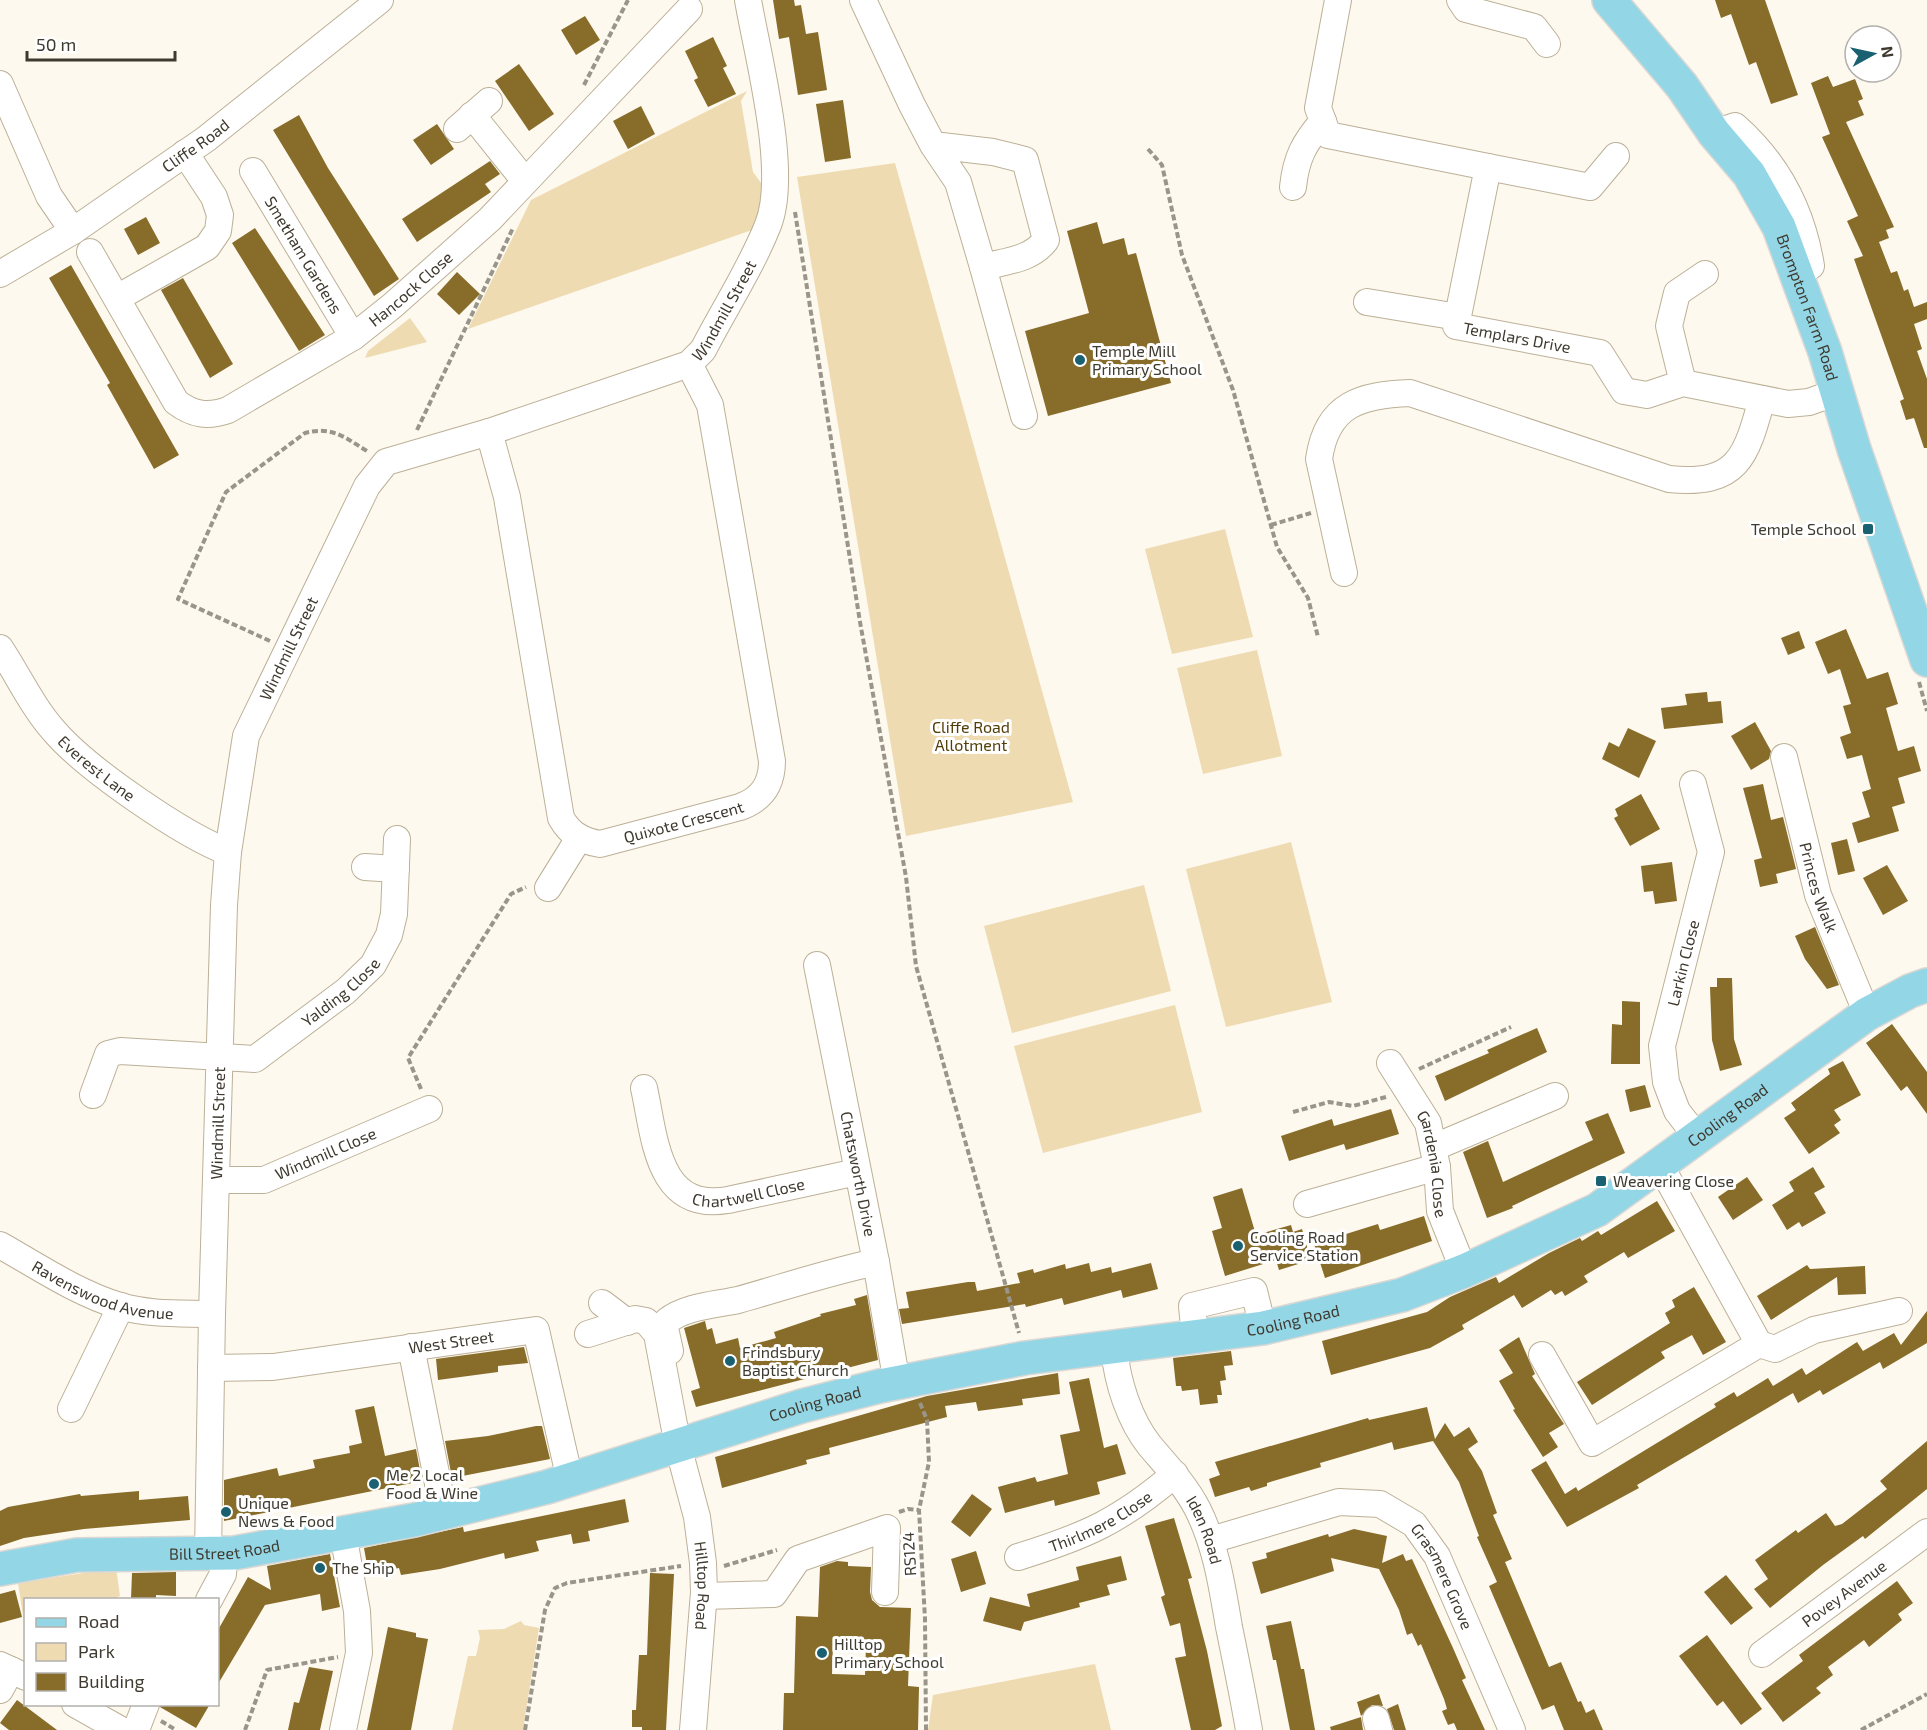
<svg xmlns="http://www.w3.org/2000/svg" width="1927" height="1730" viewBox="0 0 1927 1730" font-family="'Exo 2',sans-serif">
<rect width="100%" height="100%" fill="#fef9ee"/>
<!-- green -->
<g fill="#eedbb2">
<path d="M747,91l-6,10 12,71 11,15 -5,27 -7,16 -284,99 63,-129z"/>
<path d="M895,163l178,639 -167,34 -109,-659z"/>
<path d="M410,318l17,24 -62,16 3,-7z"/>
<path d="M1225,529l28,108 -81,17 -27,-105z"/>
<path d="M1257,650l25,106 -79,18 -26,-106z"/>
<path d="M1291,842l41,160 -106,25 -40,-158z"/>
<path d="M1144,885l27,106 -159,42 -28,-107z"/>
<path d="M1175,1005l27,107 -159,41 -29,-107z"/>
<path d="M116,1568l4,28 -9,4h-85l-1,29 -7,-46z"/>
<path d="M521,1621l3,4 15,3 -16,102h-71l16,-74h8l4,-18 -2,-8 26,-1z"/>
<path d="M1095,1664l16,66h-183l5,-35z"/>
</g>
<!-- building -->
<g fill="#876c2a" fill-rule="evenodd">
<path d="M773,0h21l1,6 6,-1 5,29 12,-2 9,58 -29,5 -9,-58 -10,2z"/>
<path d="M1715,0h50l33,95 -27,9 -15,-42 -7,3 -18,-51 -10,4z"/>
<path d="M585,16l15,24 -24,15 -15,-25z"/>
<path d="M713,37l14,29 -4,2 13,26 -28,13 -14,-27 4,-2 -13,-27z"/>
<path d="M519,64l35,50 -25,17 -34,-50z"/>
<path d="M1828,76l5,11 22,-8 8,20 -5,2 6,14 -18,7 48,105 -8,3 3,8 -10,4 12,31 6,-2 7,20 4,-2 6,18 13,-5v17l-13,5 8,25 -5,2 10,28v69h-3l-10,-30 -8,2 -6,-19 4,-2 -50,-140 9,-3 -16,-35 11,-5 -36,-79 8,-3 -19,-51z"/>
<path d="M843,100l8,58 -26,4 -9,-58z"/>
<path d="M641,106l14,28 -27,15 -15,-28z"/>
<path d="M299,115l29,53 71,111 -25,17 -101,-166z"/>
<path d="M437,124l17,25 -23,16 -18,-25z"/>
<path d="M490,161l10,13 -15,10 6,8 -74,50 -15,-23z"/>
<path d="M146,217l14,26 -22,12 -14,-26z"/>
<path d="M1097,222l6,22 21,-6 4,17 8,-2 35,130 -123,33 -23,-85 64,-18 -22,-82z"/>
<path d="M255,228l70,107 -26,16 -67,-108z"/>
<path d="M71,265l108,190 -25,14 -47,-84 3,-2 -61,-105z"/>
<path d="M457,272l23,22 -21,21 -22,-21z"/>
<path d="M183,278l50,86 -23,14 -49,-88z"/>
<path d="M1846,629l21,50 21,-7 10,32 -12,4 12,43 16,-5 7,25 -23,7 7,25 -13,4 7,24 -41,12 -6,-20 18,-6 -8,-25 9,-3 -9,-34 -15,4 -7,-22 11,-4 -8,-27 8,-2 -11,-35 -12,5 -13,-32z"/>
<path d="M1799,631l6,17 -17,7 -7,-17z"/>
<path d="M1707,692l1,10 13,-1 2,22 -59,6 -3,-21 26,-3 -2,-11z"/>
<path d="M1755,722l16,29 -2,8 -18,11 -20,-34z"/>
<path d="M1628,728l28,13 -17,37 -37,-19 7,-17 10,5z"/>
<path d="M1763,784l8,36 12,-3 13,52 -20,5 2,9 -18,4 -6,-27 8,-2 -19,-70z"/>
<path d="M1641,794l19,35 -30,17 -16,-28 4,-2 -3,-7z"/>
<path d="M1847,839l8,32 -17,4 -7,-32z"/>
<path d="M1672,862l5,39 -22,3 -2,-13 -9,1 -3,-26z"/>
<path d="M1887,865l21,36 -25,14 -20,-37z"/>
<path d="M1815,927l24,58 -12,4 -22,-30 -10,-23z"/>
<path d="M1717,978h15l2,61 8,26 -22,6 -8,-31 -2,-53h7z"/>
<path d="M1622,1001l18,1v62h-29l1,-40 10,1z"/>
<path d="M1892,1024l35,48v42l-20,-28 -6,5 -35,-48z"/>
<path d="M1537,1028l10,24 -102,49 -10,-25 54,-23 -2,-3z"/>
<path d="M1843,1061l18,34 -27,15 7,10 -7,5 6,8 -31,21 -25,-36 12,-8 -5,-7 39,-29 -2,-5z"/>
<path d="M1645,1085l6,22 -21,5 -5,-22z"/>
<path d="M1391,1109l8,25 -53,16 -2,-6 -55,17 -8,-25 51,-17 2,7z"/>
<path d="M1608,1113l17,40 -113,53 1,2 -26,10 -24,-66 25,-11 15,41 90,-42 -8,-18z"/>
<path d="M1813,1167l12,20 -11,6 12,20 -24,14 -3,-5 -12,8 -15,-25 22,-14 -5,-9z"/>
<path d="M1747,1177l16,23 -30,20 -15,-23z"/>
<path d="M1242,1188l14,47 35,-10 2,7 9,-3 9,31 -32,10 -3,-10 -51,16 -13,-45 10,-3 -9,-31z"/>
<path d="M1657,1201l18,30 -47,27 -4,-6 -40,24 4,6 -23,14 -3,-5 -7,4 -4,-5 -29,18 -8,-13 -52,30 2,4 -34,19 -99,27 -9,-34 105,-29 23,-15 46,-20 3,6 50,-30 31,-15 2,3 16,-10 3,4z"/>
<path d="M1424,1216l8,25 -107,37 -11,-34 64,-20 2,6z"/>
<path d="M1089,1263l2,9 20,-5 1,6 39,-10 7,26 -35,9 -2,-8 -57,15 -2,-7 -36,9 -1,-3 -123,20 -3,-15 10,-1 -3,-16 62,-10h7l2,9 43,-8 -3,-10 16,-4 1,4 31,-9 1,5z"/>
<path d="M1807,1265l3,4 55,-3 1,28 -28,1 -1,-18 -66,43 -14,-24z"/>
<path d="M1694,1287l32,55 -23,13 -11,-20 -31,17 4,6 -73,47 -15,-23 93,-59 -5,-10 10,-6 -3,-7z"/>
<path d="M867,1295l11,65 -182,47 -5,-16 9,-3 -16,-60 21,-7 2,9 5,-2 4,16 22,-6 2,10 36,-10 -2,-6 47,-16 -1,-2 36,-9 -2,-6z"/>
<path d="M1927,1311v32l-44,26 -3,-7 -57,33 -3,-5 -22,13 -5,-10 -156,92 2,3 -72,39 -36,-57 15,-9 19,33 11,-7 2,4 138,-84 -2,-3 20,-12 3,5 31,-19 5,8 29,-18 4,7 51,-33 6,9 31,-18 7,12z"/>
<path d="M1519,1337l16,37 -3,2 32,48 -15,9 9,14 -15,10 -30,-47 2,-1 -16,-28 14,-8 -14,-23z"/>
<path d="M524,1347l4,16 -30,3v6l-60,8 -2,-21z"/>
<path d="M1231,1351l2,14 -9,1 2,14 -6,1 2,14h-5l1,8 -18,2 -2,-16 -16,2 -1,-5h-5l-3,-28z"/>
<path d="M1058,1373l2,21 -38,5 1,6 -45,6 -2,-9 -31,4 2,11 -118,31 1,6 -24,6 1,4 -85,24 -7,-31 212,-61z"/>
<path d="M1089,1378l15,70 13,-4 9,30 -29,8 3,12 -45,12 -1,-6 -49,13 -7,-26 37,-10 2,5 31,-8 -8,-39 20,-4 -11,-49z"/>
<path d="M374,1406l11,50 31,-7 6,32 -198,40v-41l53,-12 2,8 36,-8 -2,-8 37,-7 -1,-7 13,-3 -7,-33z"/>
<path d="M1427,1407l8,32 10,-16 9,14 15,-10 9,15 -10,7 14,22 15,42 -4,2 19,44 -7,3 44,105 12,-5 17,40 3,-1 5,12 8,-4 9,21h-39l-10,-25 -12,5 -53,-124 8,-4 -20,-45 2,-1 -20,-54 -26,-41 -39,9 -2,-8 -72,21 1,4 -54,16v3l-16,5 -2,-4 -34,10 -6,-18 11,-4 -5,-13 153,-44 1,2z"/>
<path d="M536,1426h6l8,33 -98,19 -7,-37 43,-5z"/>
<path d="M1927,1441v48l-62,50 -2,-3 -40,29 -53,43 -16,-19 14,-10 -13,-19 41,-30 2,3 28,-20 9,13 7,-2 45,-35 -7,-8z"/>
<path d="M139,1491v9l49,-4 2,24 -106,9 -60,9 -24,8v-35l8,-4 72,-13 1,2z"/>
<path d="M972,1494l20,15 -22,28 -19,-15z"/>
<path d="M625,1499l4,23 -41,9 2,10 -17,3 -2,-10 -35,7 3,10 -34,8 -1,-6 -64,16 -39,6 -2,-7 -24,5 -2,-10 -6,2 -3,-17 99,-21 1,5z"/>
<path d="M1174,1518l18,60 -4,1 19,72 15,75 -7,4h-24l-16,-72 11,-2 -6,-33 -10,3 -9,-29 4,-2 -20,-69z"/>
<path d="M1354,1529l33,7 -5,27 21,-9 3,7 6,-2 41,89 13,30 -4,2 23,50h-28l-3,-7 -6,2 -6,-14 5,-2 -3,-10 -23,-55 -3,2 -6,-13 -5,2 -8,-25 -20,-41 -48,-11 3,13 -73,23 -9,-32 15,-4 -1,-5 62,-19 1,3z"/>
<path d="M976,1551l10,33 -25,8 -10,-33z"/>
<path d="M330,1554l10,53 -18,4 -2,-17 -55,11 -47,79v-54l30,-53 23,13 -4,-24z"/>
<path d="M1121,1556l6,24 -20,5 3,10 -31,8 1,4 -56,15 -3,9 -38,-10 7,-24 40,10 -3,-13 52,-14 -3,-13z"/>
<path d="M837,1561l11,1v4l23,1 -1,25 2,8 8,7 31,1 -3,78 11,1 -1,43h-135l1,-37h10l2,-77 22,1 2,-50zM833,1644l33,1 -1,30 -33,-1z"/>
<path d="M176,1572v24l-20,-1v4h-25l1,-26z"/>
<path d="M650,1573l24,1 -8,156h-24v-3h-10v-17h4l3,-55h8z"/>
<path d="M1726,1575l27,33 -22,17 -27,-33z"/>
<path d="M1897,1581l16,22 -15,11 4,6 -33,27 -5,-7 -36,27 5,8 -17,13 5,5 -38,29 -22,-29 42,-32 -4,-6z"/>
<path d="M15,1590l7,27 -22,6v-29z"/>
<path d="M1291,1621l10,48h3l11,61h-25l-14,-70h-3l-7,-34z"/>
<path d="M388,1627l28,6v4l12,2 -17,91h-44z"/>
<path d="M1707,1635l55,74 -21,16 -18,-24 -6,5 -38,-50z"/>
<path d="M309,1667l24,4 -13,59h-32l6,-28 5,1z"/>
<path d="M1379,1694l4,12 -11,-1 -11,11 -4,-14z"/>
<path d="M17,1700l40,30h-48l-9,-7z"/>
<path d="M161,1704h49l-14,24 -36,-21z"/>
<path d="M1398,1704l8,26h-12l-7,-21z"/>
<path d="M1361,1717l2,13h-32l-1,-3z"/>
</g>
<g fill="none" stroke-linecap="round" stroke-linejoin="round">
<defs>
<g id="minor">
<path d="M863,0l49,105 21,40 25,37 25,85c23,-6 48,-7 63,-27l-21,-80 -32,-8 -60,-7"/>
<path id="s1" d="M1338,0l-20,108 10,27 160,32 -32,159 144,27 24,38 23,4 36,-12 105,21 21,-2 28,-10"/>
<path d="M1460,0l6,9 68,18 13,17"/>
<path d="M0,84l49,112 24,35"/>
<path d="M472,115l53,66"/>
<path d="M457,129l32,-28"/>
<path d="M1714,133l21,-7c42,37 67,84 76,140l-15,8"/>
<path d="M1488,167l102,20 26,-31"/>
<path id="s2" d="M253,171l100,166"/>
<path d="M1293,187c3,-29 11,-44 30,-66"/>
<path id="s3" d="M90,252l86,150c17,13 32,15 52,8l125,-73 39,-31 98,-87 199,-210"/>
<path d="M983,267l41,149"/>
<path id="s4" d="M0,274l73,-43 133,-92 174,-139"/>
<path d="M117,298l90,-51 11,-16 2,-16 -6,-18 -29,-44"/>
<path d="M1367,302l91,15"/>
<path d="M1683,383l-14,-57 8,-33 28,-19"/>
<path id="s5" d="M489,432l18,65 54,321c9,16 21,23 39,26l140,-37c22,-8 32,-23 32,-46l-62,-356 -21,-41"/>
<path d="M1344,573l-25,-114c8,-56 43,-64 91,-66l259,86c69,7 77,-22 93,-80"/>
<path id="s6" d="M0,648c18,27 33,60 55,84 32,37 128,103 173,120"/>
<path id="s7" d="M1784,757l34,138 49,119"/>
<path d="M1693,784l18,68 -49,194 4,36 11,29 20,26"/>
<path d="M365,867l31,2"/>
<path d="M548,888l31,-50"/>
<path id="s8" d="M817,965l59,297 21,121"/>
<path id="s9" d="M1390,1063l38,60 9,44 3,44 24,60"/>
<path id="s10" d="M644,1088c11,50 13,124 84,112l129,-28"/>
<path id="s11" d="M93,1095l15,-41 12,-3 135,8 91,-68 27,-26 16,-30 5,-21 3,-75"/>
<path d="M1435,1147l120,-51"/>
<path id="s12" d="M217,1180h47l165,-71"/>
<path d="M1307,1204l130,-37"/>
<path id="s13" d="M0,1245c39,22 77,48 120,61 29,9 62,7 92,8"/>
<path d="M602,1303l25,19"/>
<path id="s14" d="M588,1334l47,-15 11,2 11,13 21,112 19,71 6,46 1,29 -11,138"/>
<path d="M1195,1338l-3,-32 62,-15 9,37"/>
<path d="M1759,1344l16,5 39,-19 85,-19"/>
<path d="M411,1347l33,167"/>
<path id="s15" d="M1114,1348c3,33 15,72 36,98 17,20 35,39 47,62 19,37 25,78 32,119 7,34 14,68 20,103"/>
<path d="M670,1351l-5,-23 2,-7c19,-15 48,-16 71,-21 46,-13 91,-28 138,-38"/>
<path d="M1542,1355l50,88 167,-99 -99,-179"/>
<path id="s16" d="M211,1368l62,-1 263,-37 34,150"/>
<path d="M71,1409l50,-103"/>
<path d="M343,1534l14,77 2,42 -16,77"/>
<path id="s17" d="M1211,1540l128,-38 41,2 34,20 23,32 75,174"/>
<path id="s18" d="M208,1555l4,-241 12,-409 4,-53 18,-116 121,-250 19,-24 103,-30 200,-68 14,-14c21,-41 48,-82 65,-125 21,-53 -10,-167 -20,-225"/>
<path id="s19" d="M1018,1557c68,-21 102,-36 157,-83"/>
<path d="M704,1596l70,-2 24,-35 89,-31 -2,64"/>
<path d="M209,1600l14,-26 1,-20"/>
<path id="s20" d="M1762,1654l165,-122"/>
<path d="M0,1665l26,12"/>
<path d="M0,1690l11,-20"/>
<path d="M75,1704l46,26"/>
<path d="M1376,1719l3,11"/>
<path d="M136,1730l10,-26"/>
</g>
<g id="major">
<path id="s21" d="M1609,0l73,86 32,47 35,41 30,53 46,125 29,97 73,211"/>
<path id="s22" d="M0,1569l77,-14 157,-2 180,-33 133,-33 255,-81 78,-20 145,-28 238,-30 139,-33 62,-24 133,-61 270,-196 43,-23 17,-6"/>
</g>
</defs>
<!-- minor casing -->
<use href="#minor" stroke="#bcb097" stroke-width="28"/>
<!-- major casing -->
<use href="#major" stroke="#d9d8d5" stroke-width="36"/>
<!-- path -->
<g stroke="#9a958a" stroke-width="4" stroke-dasharray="6 3" stroke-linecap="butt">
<path d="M584,85l44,-85"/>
<path d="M1148,149l14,16 20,90 51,135 44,157 31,51 10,39"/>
<path d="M795,212l65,410 46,255 10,89 103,367"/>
<path d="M417,430l96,-202"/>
<path d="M1271,525l40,-12"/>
<path d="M270,641l-92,-42 48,-107 79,-59c28,-7 39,4 62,18"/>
<path d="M1919,682l8,29"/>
<path d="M1419,1069l92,-42"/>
<path d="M421,1089l-13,-31 103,-164 15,-7"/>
<path d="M1293,1112l36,-10 24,4 33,-9"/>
<path d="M920,1403l7,17 2,42 -10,48 6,109 1,111"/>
<path d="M899,1512l9,-3 11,1"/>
<path d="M724,1566l53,-16"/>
<path d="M161,1721l15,9"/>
<path d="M245,1730l22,-60 71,-13"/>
<path d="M525,1730l20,-120 10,-22 12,-5 114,-17"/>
<path d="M1861,1730l66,-36"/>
</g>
<!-- minor -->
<use href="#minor" stroke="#fff" stroke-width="26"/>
<!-- major -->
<use href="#major" stroke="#93d6e6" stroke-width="33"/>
</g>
<!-- markers -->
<g fill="#196071" stroke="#fff" stroke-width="2">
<circle cx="1080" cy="360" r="6"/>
<rect x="1862" y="523" width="12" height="12" rx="3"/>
<rect x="1595" y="1175" width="12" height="12" rx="3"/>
<circle cx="1238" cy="1246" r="6"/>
<circle cx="730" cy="1361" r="6"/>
<circle cx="374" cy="1484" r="6"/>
<circle cx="226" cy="1512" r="6"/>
<circle cx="320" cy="1568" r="6"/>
<circle cx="822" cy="1653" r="6"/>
</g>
<g text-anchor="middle" stroke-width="6" stroke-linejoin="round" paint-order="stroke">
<!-- street labels -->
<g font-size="16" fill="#3f3a2f" stroke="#fff">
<text dy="6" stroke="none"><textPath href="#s4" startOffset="234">Cliffe Road</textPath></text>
<text dy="6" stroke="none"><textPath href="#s2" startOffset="98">Smetham Gardens</textPath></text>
<text dy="6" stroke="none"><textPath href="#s3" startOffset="448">Hancock Close</textPath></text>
<text dy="6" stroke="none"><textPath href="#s18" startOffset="1512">Windmill Street</textPath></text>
<text dy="6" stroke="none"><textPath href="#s21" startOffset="370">Brompton Farm Road</textPath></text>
<text dy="6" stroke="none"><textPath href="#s1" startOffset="526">Templars Drive</textPath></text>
<text dy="6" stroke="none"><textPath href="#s18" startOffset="918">Windmill Street</textPath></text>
<text dy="6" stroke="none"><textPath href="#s6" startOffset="156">Everest Lane</textPath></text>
<text dy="6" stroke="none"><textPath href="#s5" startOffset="528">Quixote Crescent</textPath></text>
<text dy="6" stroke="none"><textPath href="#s7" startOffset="135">Princes Walk</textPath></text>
<text transform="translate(1683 963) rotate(-76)" y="6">Larkin Close</text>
<text dy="6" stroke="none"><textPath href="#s11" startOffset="300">Yalding Close</textPath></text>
<text dy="6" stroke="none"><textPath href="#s22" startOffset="1808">Cooling Road</textPath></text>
<text dy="6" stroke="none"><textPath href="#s18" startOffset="432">Windmill Street</textPath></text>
<text dy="6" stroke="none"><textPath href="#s12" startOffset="114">Windmill Close</textPath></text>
<text dy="6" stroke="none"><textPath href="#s9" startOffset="112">Gardenia Close</textPath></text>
<text dy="6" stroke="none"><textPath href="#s8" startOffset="213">Chatsworth Drive</textPath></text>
<text dy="6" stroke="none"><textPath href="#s10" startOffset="182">Chartwell Close</textPath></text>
<text dy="6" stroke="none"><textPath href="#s13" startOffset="114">Ravenswood Avenue</textPath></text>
<text dy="6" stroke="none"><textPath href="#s22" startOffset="1322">Cooling Road</textPath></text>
<text dy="6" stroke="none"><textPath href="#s16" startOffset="242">West Street</textPath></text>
<text dy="6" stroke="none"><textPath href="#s22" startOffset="836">Cooling Road</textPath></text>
<text dy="6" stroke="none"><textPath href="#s19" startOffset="90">Thirlmere Close</textPath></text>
<text dy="6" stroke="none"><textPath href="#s15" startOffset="207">Iden Road</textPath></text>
<text dy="6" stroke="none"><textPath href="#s22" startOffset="226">Bill Street Road</textPath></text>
<text transform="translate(909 1554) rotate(-93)" y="6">RS124</text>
<text dy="6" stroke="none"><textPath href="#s17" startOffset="274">Grasmere Grove</textPath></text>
<text dy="6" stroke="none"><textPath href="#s14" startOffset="334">Hilltop Road</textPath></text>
<text dy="6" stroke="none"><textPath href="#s20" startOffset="102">Povey Avenue</textPath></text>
</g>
<!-- poi labels -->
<g font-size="16" fill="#3f3a2f" stroke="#fff" text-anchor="start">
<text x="1092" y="357">Temple Mill<tspan x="1092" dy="18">Primary School</tspan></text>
<text x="1856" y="535" text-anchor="end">Temple School</text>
<text x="1613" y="1187">Weavering Close</text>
<text x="1250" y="1243">Cooling Road<tspan x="1250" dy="18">Service Station</tspan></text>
<text x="742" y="1358">Frindsbury<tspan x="742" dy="18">Baptist Church</tspan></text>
<text x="386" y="1481">Me 2 Local<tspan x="386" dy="18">Food &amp; Wine</tspan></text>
<text x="238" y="1509">Unique<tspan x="238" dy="18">News &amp; Food</tspan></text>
<text x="332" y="1574">The Ship</text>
<text x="834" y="1650">Hilltop<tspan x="834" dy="18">Primary School</tspan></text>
</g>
<!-- park labels -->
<g font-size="16" fill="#523e08" stroke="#fff">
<text x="971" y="733">Cliffe Road<tspan x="971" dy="18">Allotment</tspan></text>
</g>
</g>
<!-- legend -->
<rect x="24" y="1598" width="195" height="108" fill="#ffffff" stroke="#b2b0ac" stroke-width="1.5"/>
<rect x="36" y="1618" width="30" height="9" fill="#93d6e6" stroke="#b2b0ac" stroke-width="1.5"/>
<text x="78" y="1628" font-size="18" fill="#3f3a2f">Road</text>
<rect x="36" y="1643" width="30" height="18" fill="#eedbb2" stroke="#b2b0ac" stroke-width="1.5"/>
<text x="78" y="1658" font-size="18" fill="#3f3a2f">Park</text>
<rect x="36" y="1673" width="30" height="18" fill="#876c2a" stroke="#b2b0ac" stroke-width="1.5"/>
<text x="78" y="1688" font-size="18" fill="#3f3a2f">Building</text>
<!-- north arrow -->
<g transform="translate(1873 54) rotate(82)"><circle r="28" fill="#ffffff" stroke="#b2b0ac" stroke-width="1.5"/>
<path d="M0-4.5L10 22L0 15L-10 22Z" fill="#196071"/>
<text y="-9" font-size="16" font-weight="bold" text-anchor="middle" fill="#3f3a2f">N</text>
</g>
<!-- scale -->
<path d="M27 51v9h148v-9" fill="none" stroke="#3f3a2f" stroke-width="3"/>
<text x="36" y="51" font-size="18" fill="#3f3a2f" stroke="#ffffff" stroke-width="4.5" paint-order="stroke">50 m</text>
</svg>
